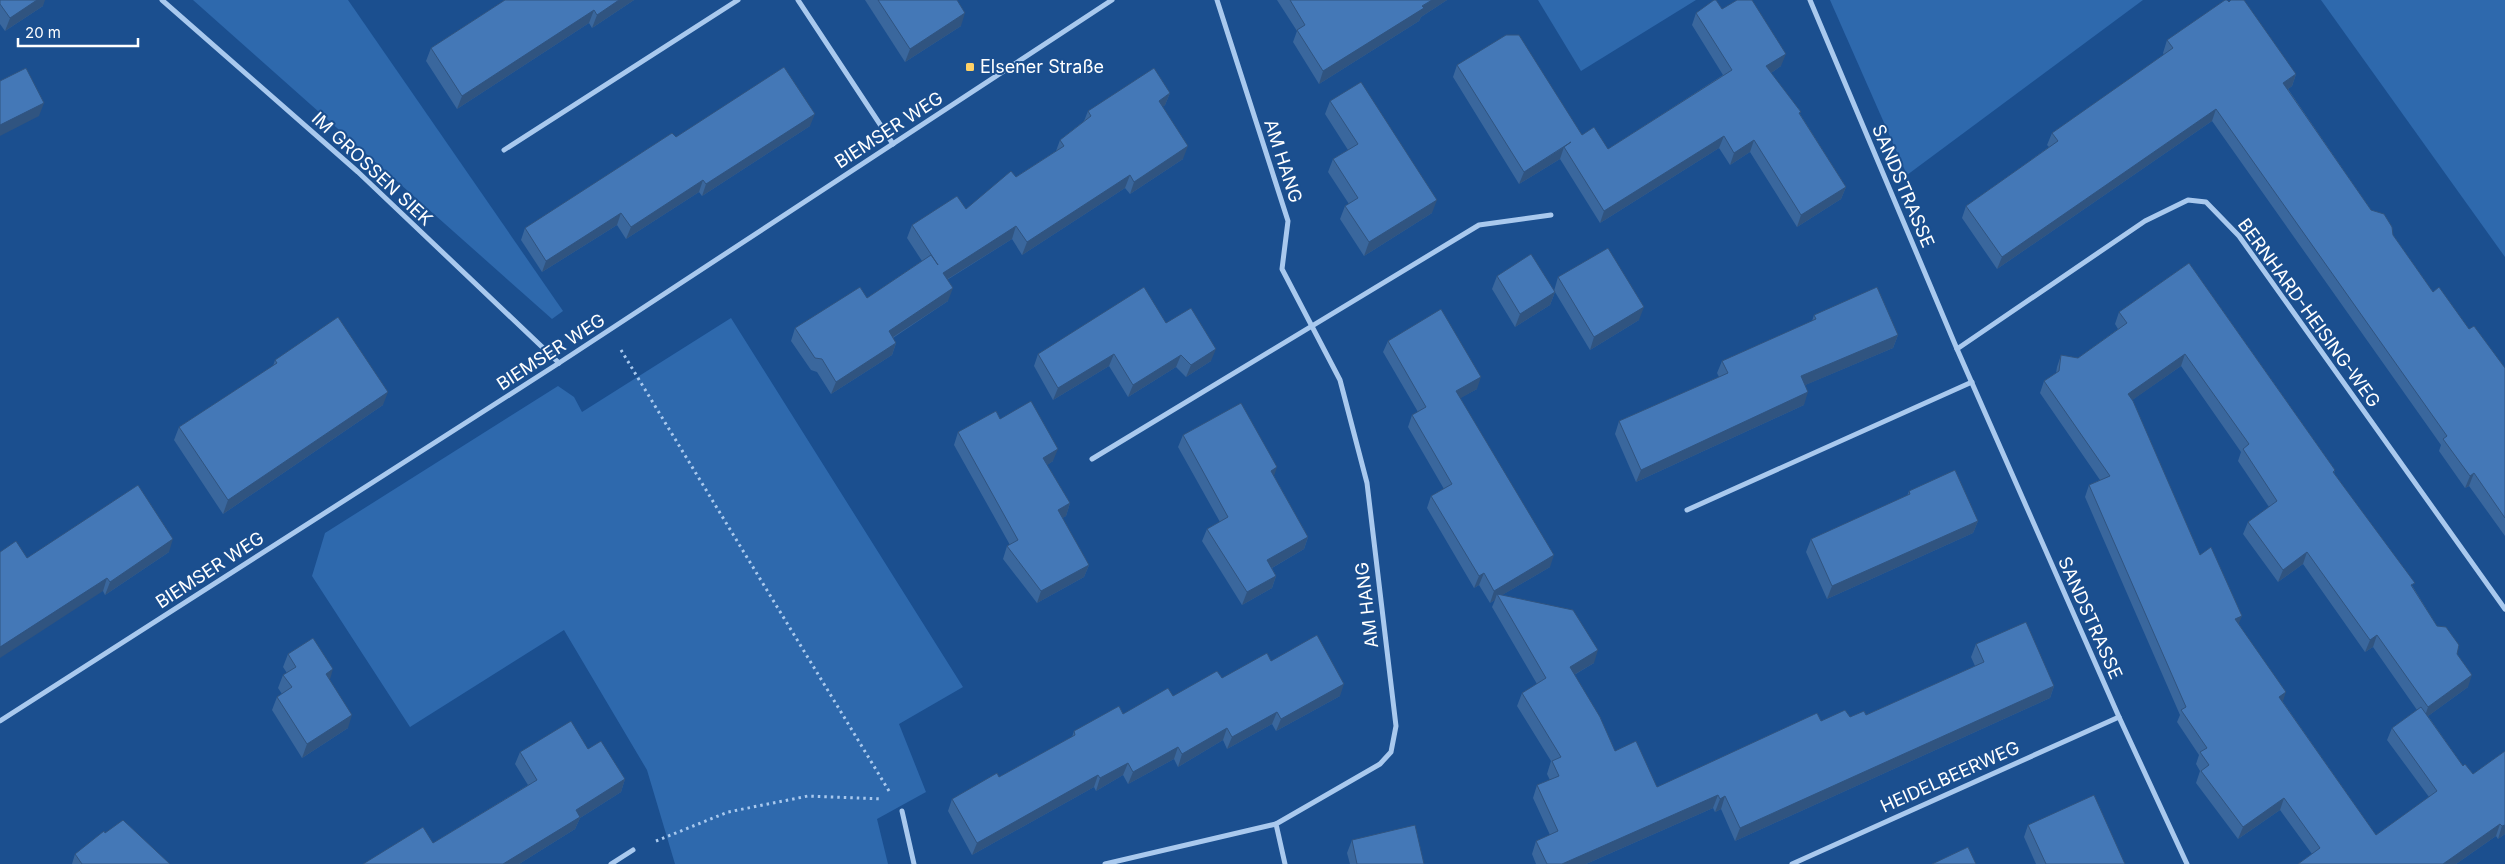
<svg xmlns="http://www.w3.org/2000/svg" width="2505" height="864" viewBox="0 0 2505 864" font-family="Inter,sans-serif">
<rect width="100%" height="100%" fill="#1b4f8f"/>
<!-- green -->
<g fill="#2e69ad">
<path d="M193,0h155l215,311 -11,8z"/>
<path d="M1538,0h158l-115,71z"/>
<path d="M1830,0h313l-236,175z"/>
<path d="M2321,0h184v257z"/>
<path d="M731,318l232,369 -64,37 27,68 -49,27 11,45h-213l-28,-94 -83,-140 -154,97 -98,-151 13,-43 233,-147 16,11 8,15z"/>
</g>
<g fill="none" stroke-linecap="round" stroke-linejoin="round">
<!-- path -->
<g stroke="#a9c9ee" stroke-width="3" stroke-dasharray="2.5 4" stroke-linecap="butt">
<path d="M621,350l268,441"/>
<path d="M656,841l72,-29 80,-16 74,3"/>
</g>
<!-- street -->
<g stroke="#a9c9ee" stroke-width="5">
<path d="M162,0l196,172 201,191"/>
<path d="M798,0l95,144"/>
<path d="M1217,0l71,221 -6,48 58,111 27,103 29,243 -5,26 -11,12 -104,60 9,40"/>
<path d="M1810,0l147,349 162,368 68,147"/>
<path d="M504,150l234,-150"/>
<path d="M1957,349l188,-128 43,-21 18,2 33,34 266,373"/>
<path d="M1092,459l387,-234 72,-10"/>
<path d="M1687,510l285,-128"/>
<path d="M0,721l559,-358 553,-363"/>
<path d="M902,811l12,53"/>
<path d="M611,864l22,-14"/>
<path d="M1105,864l171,-40"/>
<path d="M1792,864l327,-147"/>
</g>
</g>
<!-- wall -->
<g fill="#3a679d" fill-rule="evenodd">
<path d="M0,0l43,6 -38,25 -5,-7z"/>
<path d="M505,0h129l-42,28 -3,-5 -132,86 -31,-48 5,-13z"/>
<path d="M865,0h92l4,26 -56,36z"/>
<path d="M1277,0h170l-26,17 -2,4 -100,63 -26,-42 4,-11z"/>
<path d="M1722,9l59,57 -10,7 29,41 46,73 -5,12 -44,28 -47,-75 -20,13 -11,-17 -119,75 -40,-64 -41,25 -66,-107 4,-12 151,84 115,-74 -31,-50 4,-12z"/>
<path d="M2167,40l129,34 -4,12 -4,3 83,121 22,25 40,57 36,37 36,39v168l-36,-50 -4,2 -26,-37 2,-6 -229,-324 -215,148 -35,-51 4,-12 83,-59 -2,-2 5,-12 112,-78 -1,-2z"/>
<path d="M1170,93l-5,12 -3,2 21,52 -53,35 -5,-6 -103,67 -10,-16 -65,41 1,21 -55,37 3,5 -4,12 -61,39 -14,-22 -6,-2 -20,-29 4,-13 72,-30 55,-37 -15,-23 5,-13 54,-16 90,-58 4,-11 24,-19 4,-10z"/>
<path d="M1330,101l102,112 -68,43 -24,-37 5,-13 4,-2 -21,-32 5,-13 15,-9 -23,-36z"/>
<path d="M810,126l-108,70 -3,-4 -73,47 -9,-14 -75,47 -21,-32 4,-12 151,-91z"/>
<path d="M2189,263l146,207 -1,3 79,114 24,39 20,28 11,33 -40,29 35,50 10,8 32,-23v83l-7,5 -2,-3 -40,28h-158l14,-10 -32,-44 -42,29 -42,-56 4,-12 -4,-7 3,-9 -22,-33 3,-7 -95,-218 4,-12 11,-5 -60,-87 4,-12 12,-8 1,-6 4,-12 17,3 40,-29 -3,-5 4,-12zM2181,366l60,86 -3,9 31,46 -21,15 -5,12 35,48 25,-18 62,88 8,-5 44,63 -25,18 -5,12 42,57 -53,38 -93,-133 -44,-78 -39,-69 -68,-155z"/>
<path d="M1497,276l57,15 4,-14 81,43 -49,30 -35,-58 -5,13 -35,22 -23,-38z"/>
<path d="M1814,315l84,20 -5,13 -88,37 -1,20 -168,77 -21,-48 4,-13 100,-44 -2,-4 5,-12 90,-40z"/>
<path d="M1166,323l45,38 -25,16 -10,-10 -48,30 -19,-31 -56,34 -19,-34 4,-12z"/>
<path d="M1388,341l89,48 -17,9 90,169 -48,28 92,68 -20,12 41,76 42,36 164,-66 45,-6 109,-49 -4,-9 5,-13 78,42 -4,12 -315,143 -14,-32 -6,3 -2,-4 -127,56h-50l-4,-10 4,-13 14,-6 -17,-37 4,-13 13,-5 -3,-6 4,-13 -34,-55 5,-13 15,-9 -45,-77 3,-7 -5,3 -11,-18 -5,3 -47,-80 4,-12 13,-7 -36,-62 4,-12 6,-3 -35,-60z"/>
<path d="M275,360l108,45 -160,109 -49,-74 5,-13 94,-61z"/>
<path d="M1000,419l53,42 -6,4 23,38 -4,13 -4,2 27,47 -5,12 -47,26 -34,-44 4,-13 3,-1 -56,-100 4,-13z"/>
<path d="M1183,435l91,41 34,61 -4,12 -32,19 4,8 -4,12 -30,17 -40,-64 5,-12 13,-7 -42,-75z"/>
<path d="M1909,491l69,30 -5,12 -146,66 -21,-47 5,-13 96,-43z"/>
<path d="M169,552l-64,43 -2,-4 -76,-33z"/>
<path d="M288,654l41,26 19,48 -46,30 -30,-48 5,-13 5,-3 -4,-6 5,-13 4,-2 -4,-6z"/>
<path d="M1271,661l69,35 -64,35 -4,-7 -45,25 -4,-9 -45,27 -4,-8 -46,25 -5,-9 -27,16 -2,-4 -122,68 -24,-44 4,-12 47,-22 73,-40 2,-6z"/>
<path d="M588,749l37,30 -4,13 -41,26 -5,11 -56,35h-156l70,-21 95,-58 -13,-21 5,-12z"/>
<path d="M2028,825l97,39h-89l-12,-27z"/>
<path d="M1352,840l72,24h-74l-3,-11z"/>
<path d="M75,854l95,10h-98z"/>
</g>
<!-- shaded-wall -->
<g fill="#305480">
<path d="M37,0h8l-2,6 -38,25 5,-13z"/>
<path d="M619,0h15l-42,28 5,-13z"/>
<path d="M1432,0h15l-26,17 -2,4 -100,63 4,-13z"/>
<path d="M594,10l-5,13 -132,86 5,-13z"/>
<path d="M965,13l-4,13 -56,36 5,-13z"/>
<path d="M1786,54l-5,12 -19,13 4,-13z"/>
<path d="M2296,74l-4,12 -13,10 4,-13z"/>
<path d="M1170,93l-5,12 -11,9 5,-13z"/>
<path d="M44,103l-5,13 -39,20v-11z"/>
<path d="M2216,109l-4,12 -215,148 5,-12z"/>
<path d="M815,114l-5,12 -108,70 4,-12z"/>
<path d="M1724,136l-5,12 -119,75 4,-12z"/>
<path d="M1754,140l-4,12 -20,13 4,-12z"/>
<path d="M1188,146l-5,13 -53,35 4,-12z"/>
<path d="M1564,147l-4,12 -41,25 5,-12z"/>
<path d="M1130,175l-5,13 -103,67 5,-13z"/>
<path d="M703,180l-4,12 -73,47 5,-12z"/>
<path d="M1846,187l-5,12 -44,28 4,-12z"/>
<path d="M1437,200l-5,13 -68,43 5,-14z"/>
<path d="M621,213l-4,12 -75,47 4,-11z"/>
<path d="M1016,226l-4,13 -74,46 5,-12z"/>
<path d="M953,288l-5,13 -64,42 5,-12z"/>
<path d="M1555,292l-5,13 -35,22 5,-13z"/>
<path d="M1644,307l-5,13 -49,30 4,-13z"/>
<path d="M1898,335l-5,13 -97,41 5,-13z"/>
<path d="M896,343l-4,12 -61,39 5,-12z"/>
<path d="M1216,349l-5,12 -25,16 5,-12z"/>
<path d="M1114,354l-5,12 -56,34 5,-12z"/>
<path d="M2185,354l-4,12 -57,40 4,-12z"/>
<path d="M1181,355l-5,12 -48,30 5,-12z"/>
<path d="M1481,377l-4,12 -25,14 4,-12z"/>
<path d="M388,392l-5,13 -160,109 5,-14z"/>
<path d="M1808,392l-4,13 -168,77 5,-12z"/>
<path d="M1058,449l-5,12 -14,10 4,-13z"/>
<path d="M1277,467l-4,12 -2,-8z"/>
<path d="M2474,473l-5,13 -4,2 5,-12z"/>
<path d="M1070,503l-4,13 -12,7 4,-13z"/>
<path d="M1978,521l-5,12 -146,66 5,-13z"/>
<path d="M1308,537l-4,12 -41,24 4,-13z"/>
<path d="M173,539l-4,13 -64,43 5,-13z"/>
<path d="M2307,552l-4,12 -25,18 5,-12z"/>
<path d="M1554,555l-4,12 -51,30 -2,-3 -2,6 -5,3 4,-12z"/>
<path d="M1089,565l-5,12 -47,26 4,-12z"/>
<path d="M1484,573l-5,12 -5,3 5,-12z"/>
<path d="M1276,576l-4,12 -30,17 5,-13z"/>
<path d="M107,578l-4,13 -103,67v-11z"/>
<path d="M2242,616l-5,12 -2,-9z"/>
<path d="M2377,635l-4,12 -8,5 5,-12z"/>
<path d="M1598,650l-4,13 -29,17 5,-13z"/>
<path d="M333,669l-4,14 -3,-9z"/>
<path d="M2472,675l-4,12 -44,32 4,-12z"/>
<path d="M1344,684l-4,12 -64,35 5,-12z"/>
<path d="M2054,686l-4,12 -315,143 5,-13z"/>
<path d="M2286,692l-4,12 -3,-7z"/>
<path d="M1277,712l-5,12 -45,25 5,-12z"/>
<path d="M352,715l-4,13 -46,30 5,-14z"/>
<path d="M1227,728l-4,12 -45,27 4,-13z"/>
<path d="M1178,747l-4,12 -46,25 5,-12z"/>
<path d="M1128,763l-5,12 -27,16 4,-13z"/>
<path d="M1098,775l-4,12 -122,68 5,-12z"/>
<path d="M625,779l-4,13 -41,26 -5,11 -56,35h-16l73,-54z"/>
<path d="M1718,795l-5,13 -127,56h-24z"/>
<path d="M1725,796l-4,13 -6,3 5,-13z"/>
<path d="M2284,798l-4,12 -42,29 5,-12z"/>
<path d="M2500,824l-4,12 -40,28h-13z"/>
<path d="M2505,825v9l-7,5 4,-13z"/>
</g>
<!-- building -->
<g fill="#4478b7" stroke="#305480">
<path d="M0,0h37l-27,18 -10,-14z"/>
<path d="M505,0h114l-22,15 -3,-5 -132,86 -31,-48z"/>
<path d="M878,0h79l8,13 -55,36z"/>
<path d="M1290,0h142l-10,6 2,2 -101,63 -26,-41 8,-5z"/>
<path d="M1714,0h2l6,9 15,-9h15l34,54 -20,12 35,46 -2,1 47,74 -45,28 -47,-75 -20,13 -10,-17 -120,75 -40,-64 7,-5 -47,30 -67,-107 49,-30h13l63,100 12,-8 14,22 124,-79 -36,-57z"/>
<path d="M2225,0h2l2,2 2,-2h13l52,74 -13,9 88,127 13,4 8,13 1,8 40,57 6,-5 30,42 5,-3 31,42v150l-31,-45 -4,3 -27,-37 4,-3 -231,-327 -214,148 -36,-51 92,-65 -6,-8 121,-85 -6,-8z"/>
<path d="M784,67l31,47 -109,70 -3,-4 -72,47 -10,-14 -75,48 -21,-33 147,-95 4,4z"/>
<path d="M26,68l18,35 -44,22v-44z"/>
<path d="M1154,68l16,25 -11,8 29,45 -54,36 -4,-7 -103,67 -11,-16 -73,47 10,15 -64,43 7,12 -60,39 -14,-23 -7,-1 -20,-30 65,-41 7,11 64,-43 7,10 -26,-40 45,-29 9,13 45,-38 5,6 48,-31 -4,-6 31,-24 -3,-5z"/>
<path d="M1361,82l76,118 -68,42 -24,-36 13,-8 -25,-39 25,-15 -28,-43z"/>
<path d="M1608,248l36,59 -50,30 -36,-60z"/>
<path d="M1531,254l24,38 -35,22 -23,-38z"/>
<path d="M2189,263l146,207 -2,2 82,111 -4,2 26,41 9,1 13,18 -2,9 15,21 -44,32 -51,-72 -7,5 -63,-88 -24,18 -35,-48 29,-21 -34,-52 6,-5 -64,-90 -57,40 5,7 67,154 11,-8 31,69 -7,3 51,73 -7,5 97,138 61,-44 -45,-63 29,-21 42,59 2,-2 8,10 32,-23v74l-3,1 -2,-2 -57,40h-145l22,-16 -36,-50 -41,29 -42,-56 8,-6 -9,-13 7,-4 -26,-38 5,-3 -97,-222 21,-9 -66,-95 15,-10 2,-16 17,3 49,-35 -8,-11z"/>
<path d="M1144,287l22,36 25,-15 25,41 -25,16 -10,-10 -48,30 -19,-31 -56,34 -20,-34z"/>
<path d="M1877,287l21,48 -97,41 7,16 -167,78 -22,-49 109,-48 -6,-12 94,-42 -2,-4z"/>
<path d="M1441,309l40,68 -25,14 98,164 -60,36 -10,-18 -5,3 -48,-80 21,-12 -40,-69 14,-8 -38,-66z"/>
<path d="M338,317l50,75 -160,108 -49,-73 98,-64 -2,-3z"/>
<path d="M1031,401l27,48 -15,9 27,45 -12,7 31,55 -48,26 -34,-45 11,-6 -60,-108 38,-21 4,8z"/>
<path d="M1241,403l36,64 -6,4 37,66 -41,23 9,16 -29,16 -40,-63 21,-12 -45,-82z"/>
<path d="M1955,470l23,51 -146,65 -21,-47 99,-45 -1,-3z"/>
<path d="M138,485l35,54 -63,43 -3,-4 -107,69v-95l16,-11 11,17z"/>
<path d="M1497,594l76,16 25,40 -28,17 30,50 15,34 21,-10 21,46 160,-74 4,8 24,-11 5,7 14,-6 2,4 118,-53 -8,-18 50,-22 28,64 -314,142 -15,-32 -5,3 -2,-4 -156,69h-15l-11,-23 22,-10 -21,-46 22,-9 -7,-15 9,-4 -39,-64 24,-15z"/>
<path d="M1317,635l27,49 -63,35 -4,-7 -45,25 -5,-9 -45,26 -4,-7 -45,25 -5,-9 -28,15 -2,-3 -121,68 -25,-44 45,-26 2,4 76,-42 -1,-4 45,-25 4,8 45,-26 5,8 44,-25 5,7 45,-25 4,8z"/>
<path d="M313,638l20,31 -7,5 26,41 -45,29 -30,-47 15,-10 -9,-12 13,-8 -8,-13z"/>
<path d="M571,721l17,28 13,-8 24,38 -49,31 4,7 -77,47h-140l60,-37 10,16 104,-63 -17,-28z"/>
<path d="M2094,795l31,69h-79l-18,-39z"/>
<path d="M123,820l47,44h-88l-7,-10 29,-23 1,2z"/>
<path d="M1415,825l9,39h-67l-5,-24z"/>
<path d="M1968,847l8,17h-44z"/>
</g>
<!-- markers -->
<rect fill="#ffd166" stroke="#1b4f8f" stroke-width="2" x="965" y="62" width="10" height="10" rx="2.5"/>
<g text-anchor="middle" stroke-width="4" stroke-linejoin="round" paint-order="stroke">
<!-- poi labels -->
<g font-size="18" fill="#fff" stroke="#1b4f8f" text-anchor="start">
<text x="980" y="73">Elsener Straße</text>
</g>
<!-- street labels -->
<g font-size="18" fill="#fff" stroke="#1b4f8f">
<text transform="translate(889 130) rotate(-33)" y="6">BIEMSER WEG</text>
<text transform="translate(1283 161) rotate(72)" y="6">AM HANG</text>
<text transform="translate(372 169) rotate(43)" y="6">IM GROSSEN SIEK</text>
<text transform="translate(1903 186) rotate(67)" y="6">SANDSTRASSE</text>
<text transform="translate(2309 313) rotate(54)" y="6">BERNHARD-HEISING-WEG</text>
<text transform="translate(551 352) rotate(-33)" y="6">BIEMSER WEG</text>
<text transform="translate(210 570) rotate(-33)" y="6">BIEMSER WEG</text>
<text transform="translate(1367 605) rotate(-97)" y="6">AM HANG</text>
<text transform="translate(2090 618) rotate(66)" y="6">SANDSTRASSE</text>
<text transform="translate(1950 777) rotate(-24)" y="6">HEIDELBEERWEG</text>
</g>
</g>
<!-- scale -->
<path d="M18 38v8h120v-8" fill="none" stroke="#ffffff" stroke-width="2.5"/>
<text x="25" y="38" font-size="15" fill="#ffffff" stroke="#1b4f8f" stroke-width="4" paint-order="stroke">20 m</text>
</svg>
